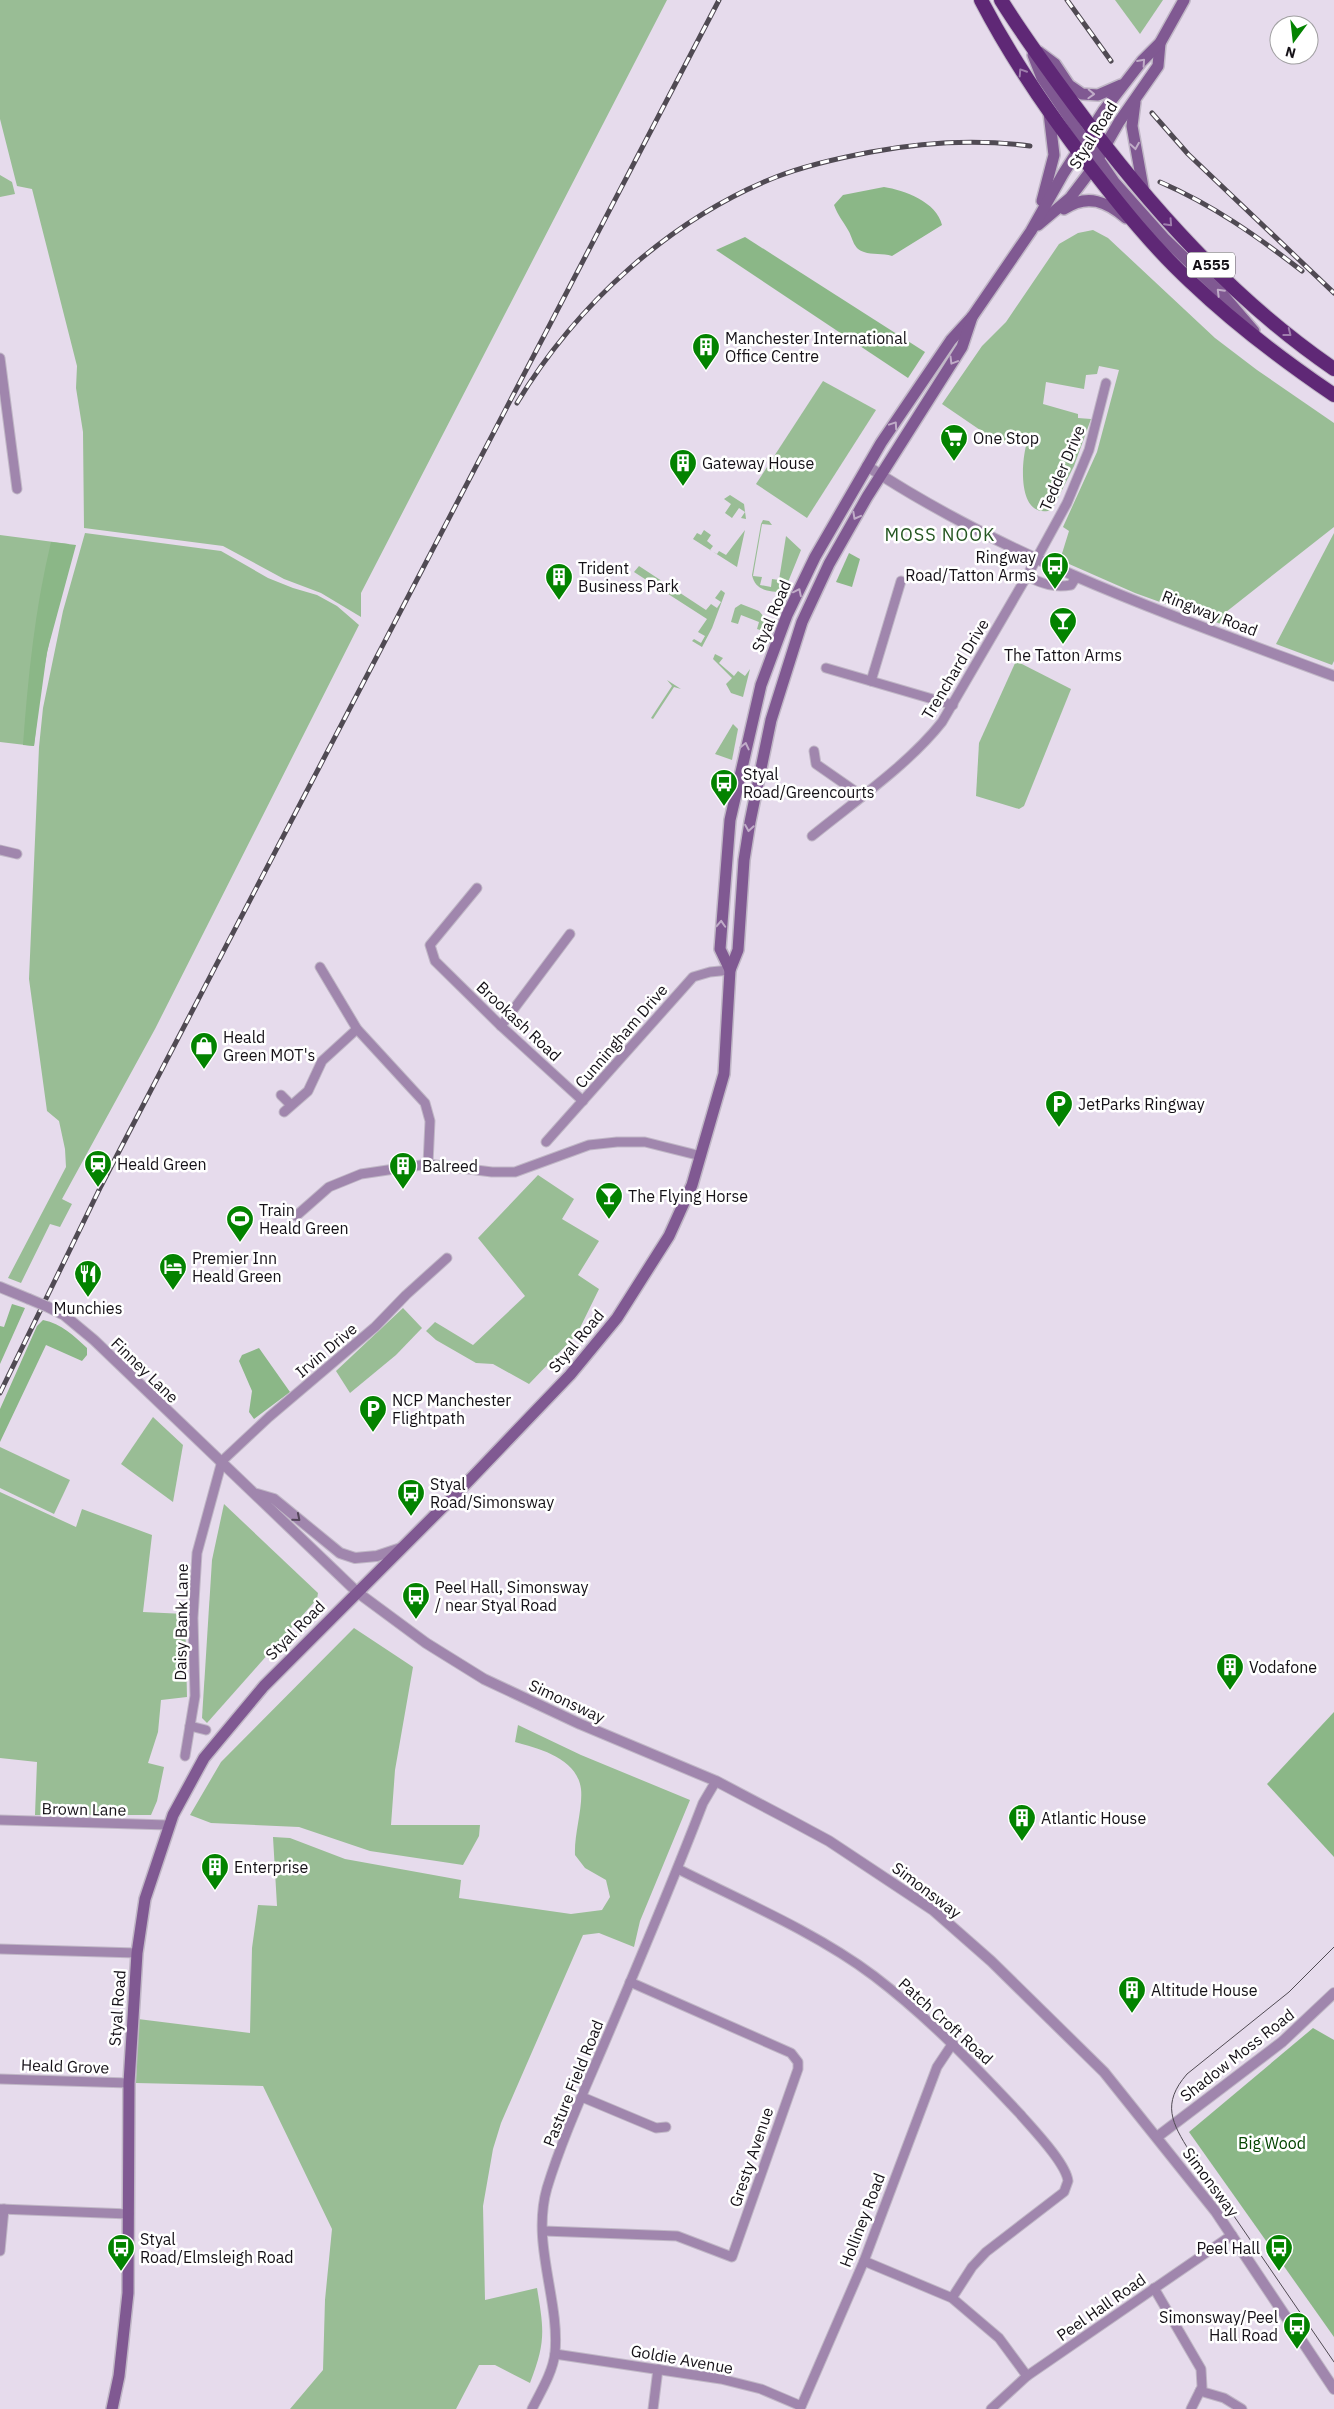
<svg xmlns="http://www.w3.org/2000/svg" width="1334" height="2409" viewBox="0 0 1334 2409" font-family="'IBM Plex Sans',sans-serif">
<rect width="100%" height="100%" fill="#e6dbec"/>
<!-- green -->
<g fill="#99bd95">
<path d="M0,0h667l-306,593v24l-40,-24 -37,-14 -61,-33 -139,-18 -1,-96 -7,-44 1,-22 -45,-177 -15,-3 -17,-67z"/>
<path d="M1115,0h48l-23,34z"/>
<path d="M0,175l12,7 3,12 -15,3z"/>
<path d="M1093,230l15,8 107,100 42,32 77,53v104l-108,85 -5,12 -86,-31 -75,-33 9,-29 -6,-4 34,-75 22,-82 -20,-4 -2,8 -11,1 -2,14 -38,-7 -3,22 35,10v4l13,1 -17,47 -22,44c-34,10 -31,-44 -26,-64l-40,-6 -3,-8 -41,-28 40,-58 24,-24 53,-78 19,-11z"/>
<path d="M823,381l53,29 -69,108 -51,-34z"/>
<path d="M730,495l14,9 2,15 -5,-1 4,-6 -6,-4 -7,10 -7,-5 6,-9 -7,-5z"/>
<path d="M763,520l6,1 3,4 -10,-1 -9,52 9,1 -2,8 11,2 1,-8 7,1 7,-44 15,14 -17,42c-14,0 -29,-1 -32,-17l9,-51z"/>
<path d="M704,530l7,5 -4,6 6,5 -3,4 7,4 2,-3 7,4 19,-25 -8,37 -44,-28 4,-6 4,2z"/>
<path d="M85,533l136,18 47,27 25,10 24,7 20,11 22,19 -204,404 -93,170 10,5 -12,23 -10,-3 -29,59 -13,-5 58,-111 -1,-18 -6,-28 -12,-10 -18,-132 10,-232 4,-39 20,-97z"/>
<path d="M1334,533v128l-2,4 -56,-21z"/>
<path d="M0,535l69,9 -28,139 -7,63 -34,-4z"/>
<path d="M639,566l67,44 5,-6 6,4 4,-6 -6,-4 6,-8 4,3 -13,35 -10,19 -10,-6 2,-2 7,4 4,-7 -7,-4 9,-13 -73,-47z"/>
<path d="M741,604l18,7 10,12 -3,9 -9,-3 2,-7 -18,-7 -3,9 -7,-2 4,-14z"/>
<path d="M715,654l8,4 -4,5 15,13 4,-5 7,5 5,-7 -7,28 -12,-4 -5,-9 6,-6 -19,-19z"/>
<path d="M1016,661l55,28 -47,117 -5,3 -43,-13 3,-53z"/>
<path d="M667,680l14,9 -7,-2 -21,32 -2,-1 21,-32z"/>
<path d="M733,724l5,5 -6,31 -17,-6z"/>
<path d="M538,1175l36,24 -12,20 37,22 -21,34 21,14 -22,45 -48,50 -36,-20 -17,-1 -40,-23 -10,-9 9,-9 38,23 52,-49 -47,-58z"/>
<path d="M403,1308l19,20 -26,27 -46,38 -14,-22z"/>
<path d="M153,1417l30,28 -10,57 -52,-38z"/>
<path d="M0,1447l70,33 -16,34 -54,-26z"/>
<path d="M0,1492l76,35 6,-18 70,26 -9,77 42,2 2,83 -26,3 -3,32 -10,31 16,4 -7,34 -6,14h-116l2,-53 -37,-4z"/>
<path d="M224,1504l94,89 -1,6 -110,124 -5,-5 10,-158z"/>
<path d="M354,1628l59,39 -18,103 -4,55h89l-1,11 -16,29 -93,-14 -71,-24 -88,-4 -21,-8 31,-53z"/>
<path d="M518,1725l63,30 109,45 -50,121 -6,26 -35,-14 -16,2 -82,188 -8,26 -10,57 2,94 52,-12c7,42 9,54 -7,95l-35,-18h-16l-23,44h-166l33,-39 2,-70 7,-71 -69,-143 -127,-3 2,-64 112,14 2,-85 6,-43 19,1 -4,-69 17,1 55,21 116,21 -2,18 112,16 31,-4 8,-13 -4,-17 -21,-12 -10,-13c-1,-21 8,-47 6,-66 -4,-31 -41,-40 -66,-47z"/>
</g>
<!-- forest -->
<g fill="#8bb787">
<path d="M884,187c20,3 53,15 58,38l-50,31c-9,-3 -20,-1 -28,-4 -11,-3 -11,-14 -16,-22 -5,-9 -10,-14 -14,-25l9,-10z"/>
<path d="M745,237l180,115 -17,26 -192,-128z"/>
<path d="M51,542l25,3 -29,107 -13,94 -11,-1c5,-68 12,-137 28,-203z"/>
<path d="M849,553l11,6 -8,28 -16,-5z"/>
<path d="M12,1304l13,4 -25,56v-38l4,1z"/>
<path d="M43,1320c19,4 30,15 44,28v7l-5,6 -36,-16 -46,97v-33l37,-83z"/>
<path d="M259,1348l31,44 -36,27 -5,-7 3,-21 -13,-30 3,-6z"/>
<path d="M1334,1712v145l-67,-73z"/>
<path d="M1313,2028l21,12v297l-145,-205z"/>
</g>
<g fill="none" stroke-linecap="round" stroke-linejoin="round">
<defs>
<g id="minor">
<path d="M0,358l17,131"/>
<path d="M1027,576c15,8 28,12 44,9l5,-8"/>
<path d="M826,668l127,37"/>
<path d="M871,681l30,-100"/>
<path d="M814,751l2,13 46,32"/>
<path d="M812,836c43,-35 96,-71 130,-114l85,-146 40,-73 22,-53 17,-67"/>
<path d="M0,850l17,4"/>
<path d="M477,888l-47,57 5,16 66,65 82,75"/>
<path d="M320,967l37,62 68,74 5,18 -2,43"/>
<path d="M501,1026l69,-92"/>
<path d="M281,1095l10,10"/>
<path d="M284,1112l24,-21 14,-30 35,-32"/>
<path d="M546,1142l147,-165 17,-5 20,-2"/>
<path d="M296,1216l33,-29 32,-13 67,-10 64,8h23l74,-27 28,-3h28l56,14"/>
<path d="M190,1726l5,-30 -2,-78 4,-65 25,-92 47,-44 106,-90 31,-32 41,-37"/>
<path d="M185,1756l5,-30 16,4"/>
<path d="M0,1820l168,5"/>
<path d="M678,1869c64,32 139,64 196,107 54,41 100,89 146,138 12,14 46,49 48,67l-4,11 -78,60 -14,15 -20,31"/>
<path d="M0,1949l137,4"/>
<path d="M0,2079l129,4"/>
<path d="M582,2097l74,31 10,-1"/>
<path d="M0,2209l129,5"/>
<path d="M544,2231l133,5 55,21 66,-188v-7l-7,-9 -161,-71"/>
<path d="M0,2251l4,-42"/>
<path d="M864,2261l88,37 47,40 28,38"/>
<path d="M1154,2288l47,81 1,18 -11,22"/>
<path d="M555,2354l166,25 40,10 40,17"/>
<path d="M1200,2391l24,7 18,11"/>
<path d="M532,2409c8,-16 21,-37 23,-56 5,-53 -24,-109 -8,-165 15,-49 37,-97 57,-144 34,-80 68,-160 99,-241l13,-22"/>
<path d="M653,2409l5,-40"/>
<path d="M800,2409l64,-148 73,-194 16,-24"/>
<path d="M991,2409l36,-33 205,-141"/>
</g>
<g id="tertiary">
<path d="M867,466c144,95 306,150 467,210"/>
<path d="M0,1287l29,12"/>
<path d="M48,1307l16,8 30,25 263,252 69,51 58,36 96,45 136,57 74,39 39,21 104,69 58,51 113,111 112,140 118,177"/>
<path d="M257,1494l17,5 66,54 15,5 22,-2 24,-8"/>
<path d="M1157,2137l125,-95 52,-49"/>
</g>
<g id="secondary">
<path d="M1039,52l16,12 14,21 13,9 16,1 23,-10"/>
<path d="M1033,55l9,23 47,69"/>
<path d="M1135,102l-3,24 12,67"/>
<path d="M1092,132l1,19 22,32 49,55 60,58 30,35"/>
<path d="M1042,201l12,-46 -5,-42"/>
<path d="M1064,209c24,-16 43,-7 62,9"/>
<path d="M1038,225l32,-27 22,-29 27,-47 39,-56 2,-23"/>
<path d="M730,970l-10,-21 10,-129 31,-135 26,-70 28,-58 66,-114 70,-103 21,-23 59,-86 32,-57 41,-64 38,-49 18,-18 24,-43"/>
<path d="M112,2409l7,-33 9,-83 1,-210 8,-130 8,-54 28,-84 31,-57 60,-72 196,-196 110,-115 47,-57 52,-82 23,-51 32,-111 6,-104 8,-20 6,-90 6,-38 21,-102 31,-98 27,-58 38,-67 95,-150 10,-30"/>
</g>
<g id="trunk">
<path d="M981,0c31,60 69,115 110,168 31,40 63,80 100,114 44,42 93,79 143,113"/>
<path d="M1001,0c23,37 48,71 74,106 73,99 157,193 259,263"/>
</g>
</defs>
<!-- minor casing -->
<use href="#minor" stroke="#c0b7c6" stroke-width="11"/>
<!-- tertiary casing -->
<use href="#tertiary" stroke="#c0b7c6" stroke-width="12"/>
<!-- secondary casing -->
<use href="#secondary" stroke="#c0b7c6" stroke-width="14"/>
<!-- trunk casing -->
<use href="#trunk" stroke="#c0b7c6" stroke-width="16"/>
<!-- minor -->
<use href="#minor" stroke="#a086ad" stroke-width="9"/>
<!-- tertiary -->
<use href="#tertiary" stroke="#a086ad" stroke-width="10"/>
<!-- secondary -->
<use href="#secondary" stroke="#805992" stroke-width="11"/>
<!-- trunk -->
<use href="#trunk" stroke="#5f2876" stroke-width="14"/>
<!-- tram -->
<path stroke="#504a53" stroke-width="1" d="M1334,1947l-45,45 -102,82c-26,30 -15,49 3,78l144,210"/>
<defs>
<g id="rail">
<path d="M1067,0l44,61"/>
<path d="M1152,113l36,41 146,139"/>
<path d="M1160,182c53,23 97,54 142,89"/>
<path d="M517,403c59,-98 153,-184 259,-226 31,-12 63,-19 95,-25 53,-10 106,-13 159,-6"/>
<path d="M0,1393l101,-207 618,-1186"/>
</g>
</defs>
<!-- rail casing -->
<use href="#rail" stroke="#504a53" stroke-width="5"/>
<!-- rail -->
<use href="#rail" stroke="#fff" stroke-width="3" stroke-dasharray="9" stroke-linecap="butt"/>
<defs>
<path id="tertiary-bridge" d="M29,1299l19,8"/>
</defs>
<!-- tertiary-bridge casing -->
<use href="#tertiary-bridge" stroke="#c0b7c6" stroke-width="12" stroke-linecap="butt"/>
<!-- tertiary-bridge -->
<use href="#tertiary-bridge" stroke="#a086ad" stroke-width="10"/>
</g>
<!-- one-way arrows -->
<defs><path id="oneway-chevron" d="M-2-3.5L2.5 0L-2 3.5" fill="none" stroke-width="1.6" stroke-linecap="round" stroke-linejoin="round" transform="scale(1.25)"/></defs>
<g stroke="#c0acc8">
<use href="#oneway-chevron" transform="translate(1142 62) rotate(-48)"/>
<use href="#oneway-chevron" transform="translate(1091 94) rotate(2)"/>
<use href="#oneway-chevron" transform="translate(1135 146) rotate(81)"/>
<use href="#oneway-chevron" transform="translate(1220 292) rotate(-135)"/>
<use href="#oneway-chevron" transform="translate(953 361) rotate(121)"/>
<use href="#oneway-chevron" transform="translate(894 425) rotate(-56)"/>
<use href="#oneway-chevron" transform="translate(856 516) rotate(118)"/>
<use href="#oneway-chevron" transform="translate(798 592) rotate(-64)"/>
<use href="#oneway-chevron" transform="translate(745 746) rotate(-77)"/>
<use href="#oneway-chevron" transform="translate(749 828) rotate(99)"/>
<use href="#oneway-chevron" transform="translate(721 924) rotate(-87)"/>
</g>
<g stroke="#9f7ead">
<use href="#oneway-chevron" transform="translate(1022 72) rotate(-123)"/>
<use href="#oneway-chevron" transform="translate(1169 223) rotate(47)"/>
<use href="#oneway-chevron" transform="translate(1288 333) rotate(38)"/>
</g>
<use stroke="#54465a" href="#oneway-chevron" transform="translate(297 1518) rotate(40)"/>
<!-- icons -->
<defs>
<symbol id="building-pin" viewBox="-11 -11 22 30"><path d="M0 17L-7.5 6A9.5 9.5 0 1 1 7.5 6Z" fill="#038300" stroke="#fff"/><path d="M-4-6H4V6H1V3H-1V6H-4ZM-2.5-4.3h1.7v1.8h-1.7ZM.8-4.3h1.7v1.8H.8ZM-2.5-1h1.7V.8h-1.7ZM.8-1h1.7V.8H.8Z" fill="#fff"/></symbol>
<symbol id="supermarket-pin" viewBox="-11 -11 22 30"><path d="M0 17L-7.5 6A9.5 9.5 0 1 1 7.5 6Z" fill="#038300" stroke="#fff"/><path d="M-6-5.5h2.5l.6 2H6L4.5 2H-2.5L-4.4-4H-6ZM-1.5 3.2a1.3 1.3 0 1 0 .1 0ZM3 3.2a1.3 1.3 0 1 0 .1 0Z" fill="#fff"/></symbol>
<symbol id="bus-pin" viewBox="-11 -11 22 30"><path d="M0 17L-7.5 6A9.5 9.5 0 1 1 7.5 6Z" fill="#038300" stroke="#fff"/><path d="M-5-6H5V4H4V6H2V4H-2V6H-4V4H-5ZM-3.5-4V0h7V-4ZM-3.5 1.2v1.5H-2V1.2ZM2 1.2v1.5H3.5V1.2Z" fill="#fff"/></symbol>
<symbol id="bar-pin" viewBox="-11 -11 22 30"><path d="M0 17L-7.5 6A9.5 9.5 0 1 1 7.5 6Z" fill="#038300" stroke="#fff"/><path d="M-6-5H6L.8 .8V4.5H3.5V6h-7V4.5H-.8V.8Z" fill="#fff"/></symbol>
<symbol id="shop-pin" viewBox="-11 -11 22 30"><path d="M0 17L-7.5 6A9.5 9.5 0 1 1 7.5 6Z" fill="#038300" stroke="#fff"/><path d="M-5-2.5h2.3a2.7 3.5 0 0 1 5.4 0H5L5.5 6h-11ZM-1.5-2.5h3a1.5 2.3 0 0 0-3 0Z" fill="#fff"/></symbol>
<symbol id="parking-pin" viewBox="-11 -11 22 30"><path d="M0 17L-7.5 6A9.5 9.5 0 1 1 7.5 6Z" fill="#038300" stroke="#fff"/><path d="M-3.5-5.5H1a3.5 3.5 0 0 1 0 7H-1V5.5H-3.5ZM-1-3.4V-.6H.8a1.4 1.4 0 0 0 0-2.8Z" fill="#fff"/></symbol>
<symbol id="station-pin" viewBox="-11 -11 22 30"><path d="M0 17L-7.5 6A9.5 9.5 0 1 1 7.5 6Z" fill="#038300" stroke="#fff"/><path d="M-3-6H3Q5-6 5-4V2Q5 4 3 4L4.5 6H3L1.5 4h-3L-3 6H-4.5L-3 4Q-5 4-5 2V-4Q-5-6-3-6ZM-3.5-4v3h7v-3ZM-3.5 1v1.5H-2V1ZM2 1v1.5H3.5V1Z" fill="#fff"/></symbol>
<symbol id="stadium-pin" viewBox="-11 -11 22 30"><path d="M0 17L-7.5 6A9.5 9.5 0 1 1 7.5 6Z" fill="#038300" stroke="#fff"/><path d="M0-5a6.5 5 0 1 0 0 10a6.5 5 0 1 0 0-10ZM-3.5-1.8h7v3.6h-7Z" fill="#fff"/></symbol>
<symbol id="hotel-pin" viewBox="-11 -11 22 30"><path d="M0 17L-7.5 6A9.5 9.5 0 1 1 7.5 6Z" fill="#038300" stroke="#fff"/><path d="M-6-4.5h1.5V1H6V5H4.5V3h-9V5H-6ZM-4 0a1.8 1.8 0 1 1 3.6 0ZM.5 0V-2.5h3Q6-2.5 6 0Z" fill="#fff"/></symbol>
<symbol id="restaurant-pin" viewBox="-11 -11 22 30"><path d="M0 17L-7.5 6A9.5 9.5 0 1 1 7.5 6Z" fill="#038300" stroke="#fff"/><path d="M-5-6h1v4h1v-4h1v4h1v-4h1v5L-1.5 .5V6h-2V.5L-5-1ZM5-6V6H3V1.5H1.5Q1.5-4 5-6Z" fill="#fff"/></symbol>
</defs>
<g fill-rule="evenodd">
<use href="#building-pin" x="690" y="331" width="32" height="43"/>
<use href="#supermarket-pin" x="938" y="422" width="32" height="43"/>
<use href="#building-pin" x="667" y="447" width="32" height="43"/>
<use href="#bus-pin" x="1039" y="550" width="32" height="43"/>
<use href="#building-pin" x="543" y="561" width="32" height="43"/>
<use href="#bar-pin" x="1047" y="605" width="32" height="43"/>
<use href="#bus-pin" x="708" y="767" width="32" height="43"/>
<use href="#shop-pin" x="188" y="1030" width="32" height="43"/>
<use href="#parking-pin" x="1043" y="1088" width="32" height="43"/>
<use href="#station-pin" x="82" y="1148" width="32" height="43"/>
<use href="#building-pin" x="387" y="1150" width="32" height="43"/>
<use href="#bar-pin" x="593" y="1180" width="32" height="43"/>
<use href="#stadium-pin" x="224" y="1203" width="32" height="43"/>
<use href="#hotel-pin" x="157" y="1251" width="32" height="43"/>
<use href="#restaurant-pin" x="72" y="1258" width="32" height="43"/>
<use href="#parking-pin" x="357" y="1393" width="32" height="43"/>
<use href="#bus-pin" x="395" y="1477" width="32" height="43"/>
<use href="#bus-pin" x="400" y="1580" width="32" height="43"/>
<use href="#building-pin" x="1214" y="1651" width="32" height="43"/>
<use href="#building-pin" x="1006" y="1802" width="32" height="43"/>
<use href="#building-pin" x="199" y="1851" width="32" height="43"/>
<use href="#building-pin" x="1116" y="1974" width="32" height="43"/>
<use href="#bus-pin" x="105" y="2232" width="32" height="43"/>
<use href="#bus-pin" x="1263" y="2232" width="32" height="43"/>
<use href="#bus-pin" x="1281" y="2310" width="32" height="43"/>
</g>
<g text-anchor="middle" stroke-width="5" stroke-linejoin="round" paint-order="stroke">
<!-- shield labels -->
<rect fill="#fff" stroke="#5b585d" stroke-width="1" x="1187" y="252.5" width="48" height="25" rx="4"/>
<g font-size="15" font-weight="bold" fill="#151117">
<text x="1211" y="270">A555</text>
</g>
<!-- street labels -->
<g font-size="16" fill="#151117" stroke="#fff">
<text transform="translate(1093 135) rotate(-58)" y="6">Styal Road</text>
<text transform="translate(1062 468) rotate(-67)" y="6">Tedder Drive</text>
<text transform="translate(1210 613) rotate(21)" y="6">Ringway Road</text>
<text transform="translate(771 616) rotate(-67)" y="6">Styal Road</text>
<text transform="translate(955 669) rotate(-59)" y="6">Trenchard Drive</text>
<text transform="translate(519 1021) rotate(43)" y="6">Brookash Road</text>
<text transform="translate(621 1036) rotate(-49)" y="6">Cunningham Drive</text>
<text transform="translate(576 1341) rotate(-50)" y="6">Styal Road</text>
<text transform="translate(326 1350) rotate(-40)" y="6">Irvin Drive</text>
<text transform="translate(145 1370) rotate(44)" y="6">Finney Lane</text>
<text transform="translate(181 1622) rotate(-89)" y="6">Daisy Bank Lane</text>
<text transform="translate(295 1630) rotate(-45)" y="6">Styal Road</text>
<text transform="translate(567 1701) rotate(25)" y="6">Simonsway</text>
<text transform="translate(84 1809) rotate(1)" y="6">Brown Lane</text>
<text transform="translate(927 1890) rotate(37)" y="6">Simonsway</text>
<text transform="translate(117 2008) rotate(-86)" y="6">Styal Road</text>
<text transform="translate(946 2021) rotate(42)" y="6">Patch Croft Road</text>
<text transform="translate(1237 2055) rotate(-38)" y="6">Shadow Moss Road</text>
<text transform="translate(65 2066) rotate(2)" y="6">Heald Grove</text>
<text transform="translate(573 2083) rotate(-68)" y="6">Pasture Field Road</text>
<text transform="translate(751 2157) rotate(-71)" y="6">Gresty Avenue</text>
<text transform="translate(1211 2182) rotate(53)" y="6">Simonsway</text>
<text transform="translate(862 2220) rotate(-69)" y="6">Holliney Road</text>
<text transform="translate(1101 2307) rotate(-35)" y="6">Peel Hall Road</text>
<text transform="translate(682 2359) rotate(10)" y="6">Goldie Avenue</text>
</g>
<!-- poi labels -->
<g font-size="16" fill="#151117" stroke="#fff" text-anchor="start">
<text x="725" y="344">Manchester International<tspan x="725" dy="18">Office Centre</tspan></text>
<text x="973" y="444">One Stop</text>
<text x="702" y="469">Gateway House</text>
<text x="1036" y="563" text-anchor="end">Ringway<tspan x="1036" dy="18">Road/Tatton Arms</tspan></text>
<text x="578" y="574">Trident<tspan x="578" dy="18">Business Park</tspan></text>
<text x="1063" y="661" text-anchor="middle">The Tatton Arms</text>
<text x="743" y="780">Styal<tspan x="743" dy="18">Road/Greencourts</tspan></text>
<text x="223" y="1043">Heald<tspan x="223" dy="18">Green MOT's</tspan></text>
<text x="1078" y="1110">JetParks Ringway</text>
<text x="117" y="1170">Heald Green</text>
<text x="422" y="1172">Balreed</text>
<text x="628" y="1202">The Flying Horse</text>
<text x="259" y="1216">Train<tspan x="259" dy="18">Heald Green</tspan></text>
<text x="192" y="1264">Premier Inn<tspan x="192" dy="18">Heald Green</tspan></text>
<text x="88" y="1314" text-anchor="middle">Munchies</text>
<text x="392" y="1406">NCP Manchester<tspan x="392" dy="18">Flightpath</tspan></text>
<text x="430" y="1490">Styal<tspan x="430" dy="18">Road/Simonsway</tspan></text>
<text x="435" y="1593">Peel Hall, Simonsway<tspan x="435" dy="18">/ near Styal Road</tspan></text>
<text x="1249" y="1673">Vodafone</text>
<text x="1041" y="1824">Atlantic House</text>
<text x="234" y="1873">Enterprise</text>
<text x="1151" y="1996">Altitude House</text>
<text x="140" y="2245">Styal<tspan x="140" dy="18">Road/Elmsleigh Road</tspan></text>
<text x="1260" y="2254" text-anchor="end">Peel Hall</text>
<text x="1278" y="2323" text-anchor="end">Simonsway/Peel<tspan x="1278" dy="18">Hall Road</tspan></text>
</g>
<!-- park labels -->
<g font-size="16" fill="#044502" stroke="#fff">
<text x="1272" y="2149">Big Wood</text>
</g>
<!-- neighbourhood labels -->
<g font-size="18" letter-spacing="1" fill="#255722" stroke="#fff">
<text x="940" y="541">MOSS NOOK</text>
</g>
</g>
<!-- north arrow -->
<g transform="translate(1294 40) rotate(195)"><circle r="24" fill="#ffffff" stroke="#a1a0a2"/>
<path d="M0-4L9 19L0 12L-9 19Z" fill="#038300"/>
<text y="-8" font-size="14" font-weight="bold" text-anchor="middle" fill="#151117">N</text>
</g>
</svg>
